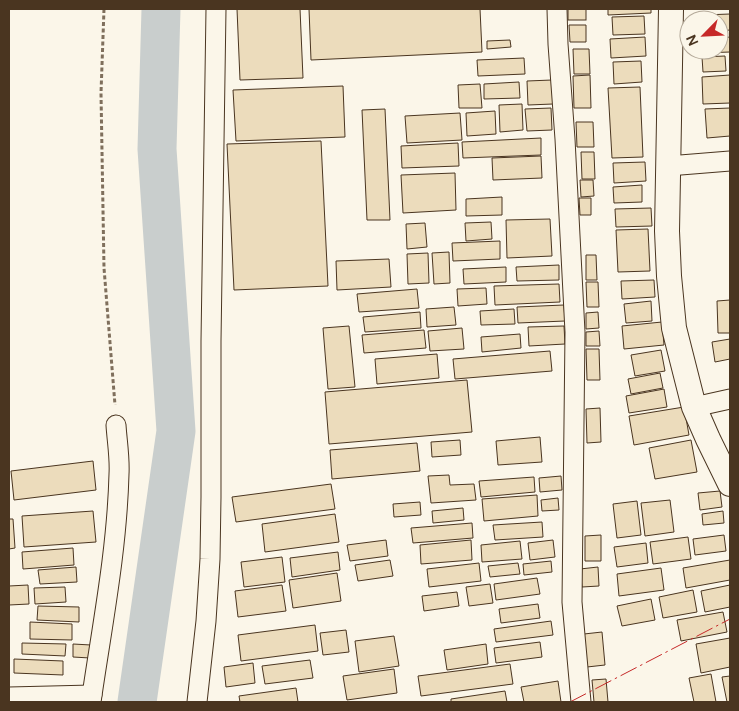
<svg xmlns="http://www.w3.org/2000/svg" width="739" height="711" viewBox="0 0 739 711" font-family="'DM Sans',sans-serif">
<rect width="100%" height="100%" fill="#fbf6e9"/>
<g fill="none" stroke-linecap="round" stroke-linejoin="round">
<!-- river -->
<path stroke="#c9cecd" stroke-width="39" d="M137,702l39,-271 -19,-282 4,-140"/>
</g>
<!-- building -->
<g fill="#ecdcbc" stroke="#4a3520">
<path d="M237,9h63l3,69 -63,2z"/>
<path d="M309,9h171l2,43 -171,8z"/>
<rect x="568" y="9" width="18" height="11"/>
<path d="M608,9h43v4l-43,2z"/>
<path d="M730,14v16l-11,1v-11h-16v-5z"/>
<path d="M644,16l1,18 -32,1 -1,-18z"/>
<path d="M569,25h17v17h-16z"/>
<path d="M645,37l1,19 -35,2 -1,-19z"/>
<path d="M730,37v15l-29,1v-3h18v-12z"/>
<path d="M510,40l1,7 -24,2v-8z"/>
<path d="M573,49h16l1,25h-16z"/>
<path d="M725,56l1,15 -23,1 -1,-15z"/>
<path d="M524,58l1,16 -47,2 -1,-16z"/>
<path d="M641,61l1,21 -28,2 -1,-22z"/>
<path d="M590,75l1,33h-17l-1,-32z"/>
<path d="M730,75v28l-27,1 -1,-27z"/>
<path d="M552,80l1,24 -25,1 -1,-24z"/>
<path d="M519,82l1,16 -36,1v-15z"/>
<path d="M480,84l2,24h-23l-1,-23z"/>
<path d="M343,86l2,51 -109,4 -3,-51z"/>
<path d="M640,87l3,70 -31,1 -4,-70z"/>
<path d="M522,104l1,26 -23,2 -1,-27z"/>
<path d="M551,108l1,22 -25,1 -2,-22z"/>
<path d="M730,108v28l-23,2 -2,-29z"/>
<path d="M385,109l5,111h-23l-5,-110z"/>
<path d="M495,111l1,23 -29,2 -1,-23z"/>
<path d="M460,113l2,27 -55,3 -2,-27z"/>
<path d="M576,122h17l1,25h-17z"/>
<path d="M541,138v17l-78,3 -1,-16z"/>
<path d="M321,141l7,145 -94,4 -7,-146z"/>
<path d="M458,143l1,23 -57,2 -1,-22z"/>
<path d="M581,152h13l1,27h-13z"/>
<path d="M541,156l1,22 -49,2 -1,-22z"/>
<path d="M645,162l1,19 -32,2 -1,-20z"/>
<path d="M455,173l1,37 -53,3 -2,-38z"/>
<path d="M580,180h13l1,16 -13,1z"/>
<path d="M642,185v17l-28,1 -1,-16z"/>
<path d="M502,197v18l-36,1v-17z"/>
<path d="M579,198h12v17h-11z"/>
<path d="M651,208l1,18 -36,1 -1,-18z"/>
<path d="M550,219l2,37 -45,2 -1,-38z"/>
<path d="M491,222l1,17 -26,2 -1,-18z"/>
<path d="M425,223l2,24 -20,2 -1,-25z"/>
<path d="M648,229l2,42 -32,1 -2,-42z"/>
<path d="M500,241v18l-47,2 -1,-18z"/>
<path d="M449,252l1,31 -16,1 -2,-31z"/>
<path d="M428,253l1,30 -21,1 -1,-30z"/>
<path d="M586,255h10l1,25h-11z"/>
<path d="M389,259l2,28 -54,3 -1,-29z"/>
<path d="M559,265v15l-42,1 -1,-14z"/>
<path d="M506,267v15l-42,2 -1,-15z"/>
<path d="M654,280l1,17 -33,2 -1,-18z"/>
<path d="M586,282h12l1,25h-12z"/>
<path d="M559,284l1,18 -65,3 -1,-19z"/>
<path d="M486,288l1,16 -29,2 -1,-17z"/>
<path d="M417,289l2,19 -60,4 -2,-18z"/>
<path d="M730,300v33h-12l-1,-32z"/>
<path d="M651,301l1,20 -26,2 -2,-19z"/>
<path d="M564,305l1,16 -47,2 -1,-16z"/>
<path d="M454,307l2,18 -29,2 -1,-18z"/>
<path d="M514,309l1,15 -34,1 -1,-14z"/>
<path d="M420,312l1,16 -56,4 -2,-15z"/>
<path d="M598,312l1,16 -13,1v-16z"/>
<path d="M662,322l2,23 -40,4 -2,-23z"/>
<path d="M349,326l6,61 -27,2 -5,-61z"/>
<path d="M564,326l1,18 -36,2 -1,-19z"/>
<path d="M462,328l2,21 -34,2 -2,-20z"/>
<path d="M424,330l2,18 -62,5 -2,-18z"/>
<path d="M599,331l1,15h-14v-14z"/>
<path d="M520,334l1,14 -39,4 -1,-15z"/>
<path d="M730,339v20l-15,3 -3,-20z"/>
<path d="M586,349h13l1,31h-13z"/>
<path d="M661,350l4,21 -30,5 -4,-21z"/>
<path d="M550,351l2,20 -97,8 -2,-20z"/>
<path d="M437,354l2,24 -62,6 -2,-25z"/>
<path d="M660,373l3,15 -32,6 -3,-15z"/>
<path d="M467,380l5,52 -143,12 -4,-52z"/>
<path d="M664,389l3,18 -38,6 -3,-17z"/>
<path d="M684,407l5,28 -55,10 -5,-29z"/>
<path d="M600,408l1,34 -14,1 -1,-34z"/>
<path d="M540,437l2,25 -44,3 -2,-24z"/>
<path d="M460,440l1,15 -29,2 -1,-15z"/>
<path d="M691,440l6,32 -42,7 -6,-31z"/>
<path d="M417,443l3,28 -88,8 -2,-29z"/>
<path d="M93,461l3,29 -82,10 -3,-29z"/>
<path d="M449,475l1,10 24,-1 2,16 -45,3 -3,-27z"/>
<path d="M561,476l1,14 -22,2 -1,-14z"/>
<path d="M534,477l1,15 -54,5 -2,-16z"/>
<path d="M331,484l4,25 -99,13 -4,-25z"/>
<path d="M720,491l2,16 -22,3 -2,-17z"/>
<path d="M537,495l1,21 -54,5 -2,-22z"/>
<path d="M558,498l1,12 -17,1 -1,-11z"/>
<path d="M670,500l4,32 -29,4 -4,-33z"/>
<path d="M637,501l4,34 -24,3 -4,-34z"/>
<path d="M420,502l1,13 -27,2 -1,-13z"/>
<path d="M463,508l1,12 -31,3 -1,-12z"/>
<path d="M93,511l3,31 -72,5 -2,-31z"/>
<path d="M723,511l1,12 -21,2 -1,-11z"/>
<path d="M335,514l4,28 -74,10 -3,-28z"/>
<path d="M9,519h4l2,29 -6,1z"/>
<path d="M542,522l1,15 -48,3 -2,-15z"/>
<path d="M472,523l1,15 -60,5 -2,-15z"/>
<path d="M601,535v26h-16v-25z"/>
<path d="M724,535l2,16 -31,4 -2,-16z"/>
<path d="M688,537l3,22 -38,5 -3,-22z"/>
<path d="M386,540l2,16 -38,5 -3,-16z"/>
<path d="M471,540l1,20 -51,4 -1,-19z"/>
<path d="M553,540l2,17 -25,3 -2,-17z"/>
<path d="M520,541l2,18 -40,3 -1,-17z"/>
<path d="M646,543l2,20 -31,4 -3,-20z"/>
<path d="M73,548l1,17 -51,4 -1,-17z"/>
<path d="M338,552l2,18 -48,7 -2,-19z"/>
<path d="M282,557l3,25 -41,5 -3,-25z"/>
<path d="M390,560l3,16 -35,5 -3,-16z"/>
<path d="M730,560v20l-44,8 -3,-20z"/>
<path d="M551,561l1,11 -28,3 -1,-11z"/>
<path d="M479,563l2,18 -52,6 -2,-18z"/>
<path d="M518,563l2,11 -30,3 -2,-11z"/>
<path d="M76,567l1,15 -37,2 -2,-14z"/>
<path d="M598,567l1,19 -17,1 -2,-18z"/>
<path d="M661,568l3,22 -45,6 -2,-22z"/>
<path d="M337,573l4,28 -48,7 -4,-28z"/>
<path d="M537,578l3,16 -44,6 -2,-16z"/>
<path d="M490,584l3,19 -24,3 -3,-19z"/>
<path d="M28,585l1,19 -20,1v-19z"/>
<path d="M282,585l4,26 -48,6 -3,-26z"/>
<path d="M730,585v22l-25,5 -4,-21z"/>
<path d="M65,587l1,15 -31,2 -1,-16z"/>
<path d="M693,590l4,22 -34,6 -4,-21z"/>
<path d="M457,592l2,14 -35,5 -2,-15z"/>
<path d="M651,599l4,21 -33,6 -5,-20z"/>
<path d="M538,604l2,14 -39,5 -2,-14z"/>
<path d="M38,606l41,1v15l-42,-2z"/>
<path d="M723,612l4,20 -46,9 -4,-21z"/>
<path d="M551,621l2,14 -57,7 -2,-13z"/>
<path d="M30,622l42,2v16l-42,-1z"/>
<path d="M315,625l3,26 -77,10 -3,-26z"/>
<path d="M346,630l3,22 -26,3 -3,-22z"/>
<path d="M602,632l3,33 -18,2 -3,-33z"/>
<path d="M394,636l5,30 -40,6 -4,-31z"/>
<path d="M730,638v29l-29,6 -5,-29z"/>
<path d="M540,642l2,15 -46,6 -2,-15z"/>
<path d="M22,643l44,1 -1,12 -43,-2z"/>
<path d="M73,644l18,1 -1,13 -17,-1z"/>
<path d="M486,644l2,20 -41,6 -3,-20z"/>
<path d="M14,659l49,2v14l-49,-2z"/>
<path d="M310,660l3,18 -48,6 -3,-18z"/>
<path d="M253,663l2,20 -29,4 -2,-20z"/>
<path d="M510,664l3,20 -92,12 -3,-20z"/>
<path d="M394,669l3,24 -50,7 -4,-24z"/>
<path d="M711,674l5,28h-22l-5,-24z"/>
<path d="M730,676v26h-3l-5,-25z"/>
<path d="M606,679l2,23h-14l-2,-22z"/>
<path d="M558,681l3,21h-37l-3,-15z"/>
<path d="M296,688l2,14h-58l-1,-6z"/>
<path d="M505,691l2,11h-56v-3z"/>
</g>
<g fill="none" stroke-linecap="round" stroke-linejoin="round">
<defs>
<g id="minor">
<path d="M557,9l1,35 7,95 10,193 -3,270 9,100"/>
<path d="M668,166l62,-5"/>
<path d="M694,407l36,-8"/>
<path d="M9,697l83,-2"/>
<path d="M91,702c11,-76 26,-151 28,-228 1,-16 -2,-33 -3,-49"/>
<path d="M197,702l9,-81 4,-62 1,-62v-156l5,-332"/>
</g>
<path id="tertiary" d="M671,9l-4,222 2,45 5,52 20,79 14,32 22,45"/>
</defs>
<!-- minor casing -->
<use href="#minor" stroke="#4a3520" stroke-width="21"/>
<!-- tertiary casing -->
<use href="#tertiary" stroke="#4a3520" stroke-width="26"/>
<!-- path -->
<path stroke="#7f6f5c" stroke-width="3" stroke-dasharray="4 2.5" stroke-linecap="butt" d="M104,9l-3,84 3,175 11,137"/>
<!-- minor -->
<use href="#minor" stroke="#fbf6e9" stroke-width="19"/>
<!-- tertiary -->
<use href="#tertiary" stroke="#fbf6e9" stroke-width="24"/>
<!-- power -->
<path stroke="#c62828" stroke-width="1" stroke-dasharray="18 4 2.5 4" stroke-linecap="butt" d="M570,702l160,-83"/>
</g>
<!-- border -->
<rect width="739" height="711" fill="none" stroke="#4a3520" stroke-width="20"/>
<!-- north arrow -->
<g transform="translate(704 35) rotate(246)"><circle r="24" fill="#fbf6e9" stroke="#b4a999"/>
<path d="M0-4L9 19L0 12L-9 19Z" fill="#c62828"/>
<text y="-8" font-size="14" font-weight="bold" text-anchor="middle" fill="#4a3520">N</text>
</g>
</svg>
